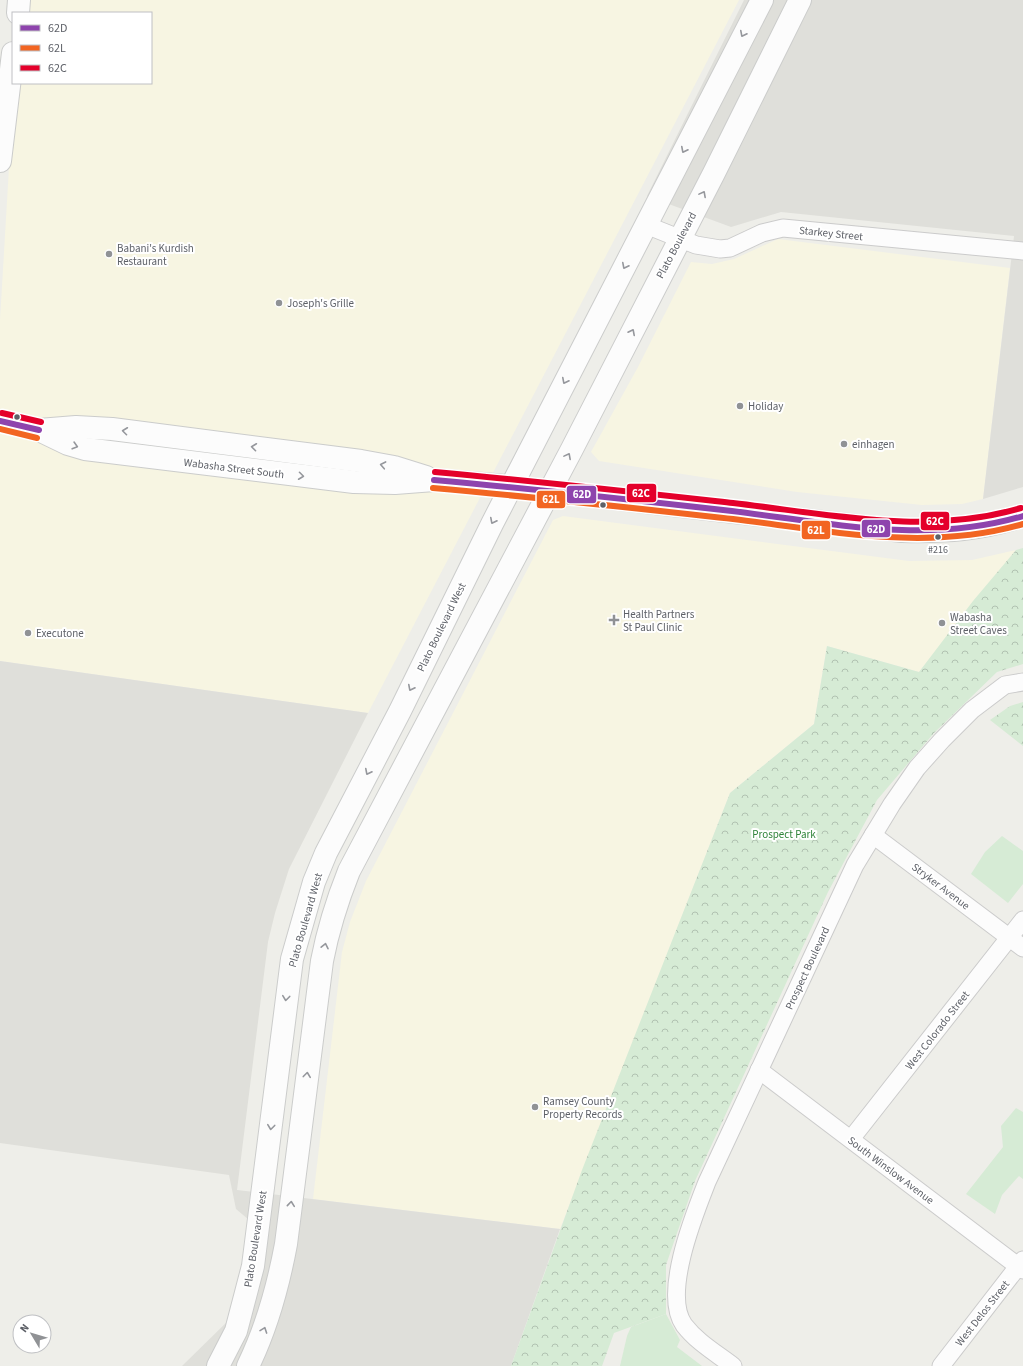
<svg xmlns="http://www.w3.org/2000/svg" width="1023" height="1366" viewBox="0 0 1023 1366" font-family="'Source Sans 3',sans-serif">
<defs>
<pattern id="forest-crowns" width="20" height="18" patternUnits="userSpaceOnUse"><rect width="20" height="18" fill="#d6ebd5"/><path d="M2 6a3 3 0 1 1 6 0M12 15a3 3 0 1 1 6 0" fill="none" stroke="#b1c2b1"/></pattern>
</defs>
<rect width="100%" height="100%" fill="#eeeee9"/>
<!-- commercial -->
<g fill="#f7f5e2">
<path d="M19,0h720l-371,713 -368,-52v-341l14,-237h137v-70h-132z"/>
<path d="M778,239l232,29 -27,231 -21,5 -40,1 -125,-13 -198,-31 -8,-9 47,-85 53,-105 21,2 22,-5z"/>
<path d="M563,516l346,45 63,-1 44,-10 -97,122 -92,-26 -13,78 -84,69 -170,436 -247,-30 29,-247 8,-30 16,-41 187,-361z"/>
</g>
<!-- industrial -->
<g fill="#dfdfda">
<path d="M744,0h279v487l-40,12 31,-263 -233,-24 -50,15 -84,-31z"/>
<path d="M0,661l368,52 -79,156 -14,44 -7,29 -31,248 323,39 -49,137h-329l52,-51 21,-90 -19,-16 -7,-34 -229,-32z"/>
</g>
<!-- green -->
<g fill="#d6ebd5">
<path d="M1002,836l21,15v33l-15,19 -37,-29 14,-22z"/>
<path d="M1016,1108l7,4v67l-4,-3 -17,19 -7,19 -29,-20 37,-47 -2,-21z"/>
<path d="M666,1314l14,26 -3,7 25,19h-82l7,-30 4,-9z"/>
</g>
<!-- forest -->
<g fill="url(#forest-crowns)">
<path d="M1023,548v116l-26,8 -63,61 -57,67 -49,92 -133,289 -29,84v49l-52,19 -12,33h-91l71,-196 148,-377 84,-69 13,-78 92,26 54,-71 43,-51z"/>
<path d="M1023,702v44l-33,-26 20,-14z"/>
</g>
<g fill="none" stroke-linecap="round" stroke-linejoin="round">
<defs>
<g id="street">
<path d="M646,225l50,20 24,4 10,-1 32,-15 21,-5 240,23"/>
<path d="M873,835l150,113"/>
<path d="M759,1070l264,200"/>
<path d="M851,1139l172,-219"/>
<path d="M733,1366c-17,-13 -36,-24 -49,-41 -22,-31 10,-110 23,-143l148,-317 37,-61 25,-36 25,-28 30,-30 33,-25 18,-3"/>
<path d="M941,1366l82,-106"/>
</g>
<g id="secondary">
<path d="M18,13l1,-13"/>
<path d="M0,161l13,-108"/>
<path d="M0,421l39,9 29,14 17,5 269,33 41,1 39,-3 61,5 407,46c46,1 77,-1 121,-15"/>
<path d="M39,430l37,-3 36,2 249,32 33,6 32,10"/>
<path d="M218,1366l18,-35 17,-65 39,-307 22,-77 12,-29 74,-142 92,-187 270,-524"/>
<path d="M248,1366c19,-39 30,-79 38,-122l36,-283c6,-31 15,-60 27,-90l223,-422 142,-276 86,-173"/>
</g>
</defs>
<!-- street casing -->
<use href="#street" stroke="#cbcbcb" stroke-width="19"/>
<!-- secondary casing -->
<use href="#secondary" stroke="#cbcccb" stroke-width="24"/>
<!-- street -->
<use href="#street" stroke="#fcfcfc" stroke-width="17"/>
<!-- secondary -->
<use href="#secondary" stroke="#fcfcfc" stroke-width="22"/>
<defs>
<g id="bus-1">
<path d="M0,421l39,9"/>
<path d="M434,480c100,9 199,20 298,31 98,12 194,34 291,5"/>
</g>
<g id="bus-2">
<path d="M0,429l37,9"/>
<path d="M433,488c101,9 200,20 300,31 97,12 195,33 290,5"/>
</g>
<g id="bus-3">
<path d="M2,413l39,9"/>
<path d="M435,472c99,9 198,20 298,31 96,11 193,33 288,5"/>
</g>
</defs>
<!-- bus-1 casing -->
<use href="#bus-1" stroke="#fff" stroke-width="9"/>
<!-- bus-2 casing -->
<use href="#bus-2" stroke="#fff" stroke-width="9"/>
<!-- bus-3 casing -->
<use href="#bus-3" stroke="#fff" stroke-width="9"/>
<!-- bus-1 -->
<use href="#bus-1" stroke="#8e44ad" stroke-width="6"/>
<!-- bus-2 -->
<use href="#bus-2" stroke="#f26522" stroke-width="6"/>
<!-- bus-3 -->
<use href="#bus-3" stroke="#e4002b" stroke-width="6"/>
</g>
<!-- one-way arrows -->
<defs><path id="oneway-chevron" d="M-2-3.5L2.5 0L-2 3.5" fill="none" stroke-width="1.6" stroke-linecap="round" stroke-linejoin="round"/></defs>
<g stroke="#95979c">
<use href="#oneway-chevron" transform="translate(743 34) rotate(117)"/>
<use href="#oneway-chevron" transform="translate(684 150) rotate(117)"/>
<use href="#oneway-chevron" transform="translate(703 194) rotate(-62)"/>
<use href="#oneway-chevron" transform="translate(625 266) rotate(117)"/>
<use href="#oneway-chevron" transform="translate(632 332) rotate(-63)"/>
<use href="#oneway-chevron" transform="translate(565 381) rotate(117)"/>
<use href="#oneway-chevron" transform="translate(125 431) rotate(-173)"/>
<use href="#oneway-chevron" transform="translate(75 446) rotate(16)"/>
<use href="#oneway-chevron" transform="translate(254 447) rotate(-173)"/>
<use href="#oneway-chevron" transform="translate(568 456) rotate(-62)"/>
<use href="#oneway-chevron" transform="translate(383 465) rotate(-169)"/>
<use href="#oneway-chevron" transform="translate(301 476) rotate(7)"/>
<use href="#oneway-chevron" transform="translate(493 521) rotate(117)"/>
<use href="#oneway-chevron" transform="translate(411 688) rotate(117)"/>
<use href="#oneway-chevron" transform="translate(368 772) rotate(117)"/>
<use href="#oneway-chevron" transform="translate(325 946) rotate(-78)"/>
<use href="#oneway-chevron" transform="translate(286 998) rotate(97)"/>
<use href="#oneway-chevron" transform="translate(307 1075) rotate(-83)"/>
<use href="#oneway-chevron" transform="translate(271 1127) rotate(97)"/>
<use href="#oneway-chevron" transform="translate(291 1204) rotate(-84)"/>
<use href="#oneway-chevron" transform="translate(264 1330) rotate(-70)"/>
</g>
<!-- markers -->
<g fill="#909295" stroke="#fff" stroke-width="1.5">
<circle cx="109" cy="254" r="4"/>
<circle cx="279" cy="303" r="4"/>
<circle cx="740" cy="406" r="4"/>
<circle cx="844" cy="444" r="4"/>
<path d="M612 614h4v4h4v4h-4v4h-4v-4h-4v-4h4z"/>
<circle cx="942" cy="623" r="4"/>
<circle cx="28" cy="633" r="4"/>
<circle cx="535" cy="1107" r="4"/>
</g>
<g fill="#5e6168" stroke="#fff" stroke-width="1.5">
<circle cx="17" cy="417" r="3.5"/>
<circle cx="603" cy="505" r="3.5"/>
<circle cx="938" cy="537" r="3.5"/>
</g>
<g text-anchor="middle" stroke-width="4" stroke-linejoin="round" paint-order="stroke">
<!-- bus labels -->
<g font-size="10" fill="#5e6168" stroke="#fff">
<text x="938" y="553">#216</text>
</g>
<!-- street labels -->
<g font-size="11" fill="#5e6168" stroke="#fff">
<text transform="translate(831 233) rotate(6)" y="4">Starkey Street</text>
<text transform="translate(676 245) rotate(-62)" y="4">Plato Boulevard</text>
<text transform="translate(234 468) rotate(7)" y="4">Wabasha Street South</text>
<text transform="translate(441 627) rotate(-64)" y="4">Plato Boulevard West</text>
<text transform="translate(941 886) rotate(37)" y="4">Stryker Avenue</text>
<text transform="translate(305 920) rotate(-74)" y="4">Plato Boulevard West</text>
<text transform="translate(807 968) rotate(-65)" y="4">Prospect Boulevard</text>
<text transform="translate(937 1030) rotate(-52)" y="4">West Colorado Street</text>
<text transform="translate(891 1170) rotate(37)" y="4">South Winslow Avenue</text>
<text transform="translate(255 1239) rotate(-81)" y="4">Plato Boulevard West</text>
<text transform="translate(982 1313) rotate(-52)" y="4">West Delos Street</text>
</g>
<!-- poi labels -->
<g font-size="11" fill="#5e6168" stroke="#fff" text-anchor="start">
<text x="117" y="252">Babani's Kurdish<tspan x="117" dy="13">Restaurant</tspan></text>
<text x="287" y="307">Joseph's Grille</text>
<text x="748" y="410">Holiday</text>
<text x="852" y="448">einhagen</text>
<text x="623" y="618">Health Partners<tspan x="623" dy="13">St Paul Clinic</tspan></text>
<text x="950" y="621">Wabasha<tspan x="950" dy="13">Street Caves</tspan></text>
<text x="36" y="637">Executone</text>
<text x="543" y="1105">Ramsey County<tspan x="543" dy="13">Property Records</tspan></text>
</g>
<!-- park labels -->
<g font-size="11" fill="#30843a" stroke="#fff">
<text x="784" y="838">Prospect Park</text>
</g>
</g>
<g stroke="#fff" stroke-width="1.5">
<rect x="626" y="483" width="31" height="20" rx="4" fill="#e4002b"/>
<rect x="566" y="485" width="31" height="19" rx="4" fill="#8e44ad"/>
<rect x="536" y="490" width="30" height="19" rx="4" fill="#f26522"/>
<rect x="920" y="511" width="30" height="20" rx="4" fill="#e4002b"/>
<rect x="861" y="519" width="30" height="19" rx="4" fill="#8e44ad"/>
<rect x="801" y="520" width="30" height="20" rx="4" fill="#f26522"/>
</g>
<g font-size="11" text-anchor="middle" font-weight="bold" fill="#fff">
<text x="641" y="497">62C</text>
<text x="582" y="498">62D</text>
<text x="551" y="503">62L</text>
<text x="935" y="525">62C</text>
<text x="876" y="533">62D</text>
<text x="816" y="534">62L</text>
</g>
<!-- legend -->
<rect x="12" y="12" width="140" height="72" fill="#ffffff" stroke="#bfc0c3"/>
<rect x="20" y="25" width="20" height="6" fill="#8e44ad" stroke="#bfc0c3"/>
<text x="48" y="32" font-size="12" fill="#5e6168">62D</text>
<rect x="20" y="45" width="20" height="6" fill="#f26522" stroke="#bfc0c3"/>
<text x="48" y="52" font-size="12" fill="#5e6168">62L</text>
<rect x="20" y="65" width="20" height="6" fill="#e4002b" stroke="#bfc0c3"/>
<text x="48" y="72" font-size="12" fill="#5e6168">62C</text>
<!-- north arrow -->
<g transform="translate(32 1334) rotate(308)"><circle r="19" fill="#ffffff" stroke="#bfc0c3"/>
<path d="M0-3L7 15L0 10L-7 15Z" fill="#909295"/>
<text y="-6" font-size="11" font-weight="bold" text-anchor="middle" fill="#5e6168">N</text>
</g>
</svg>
